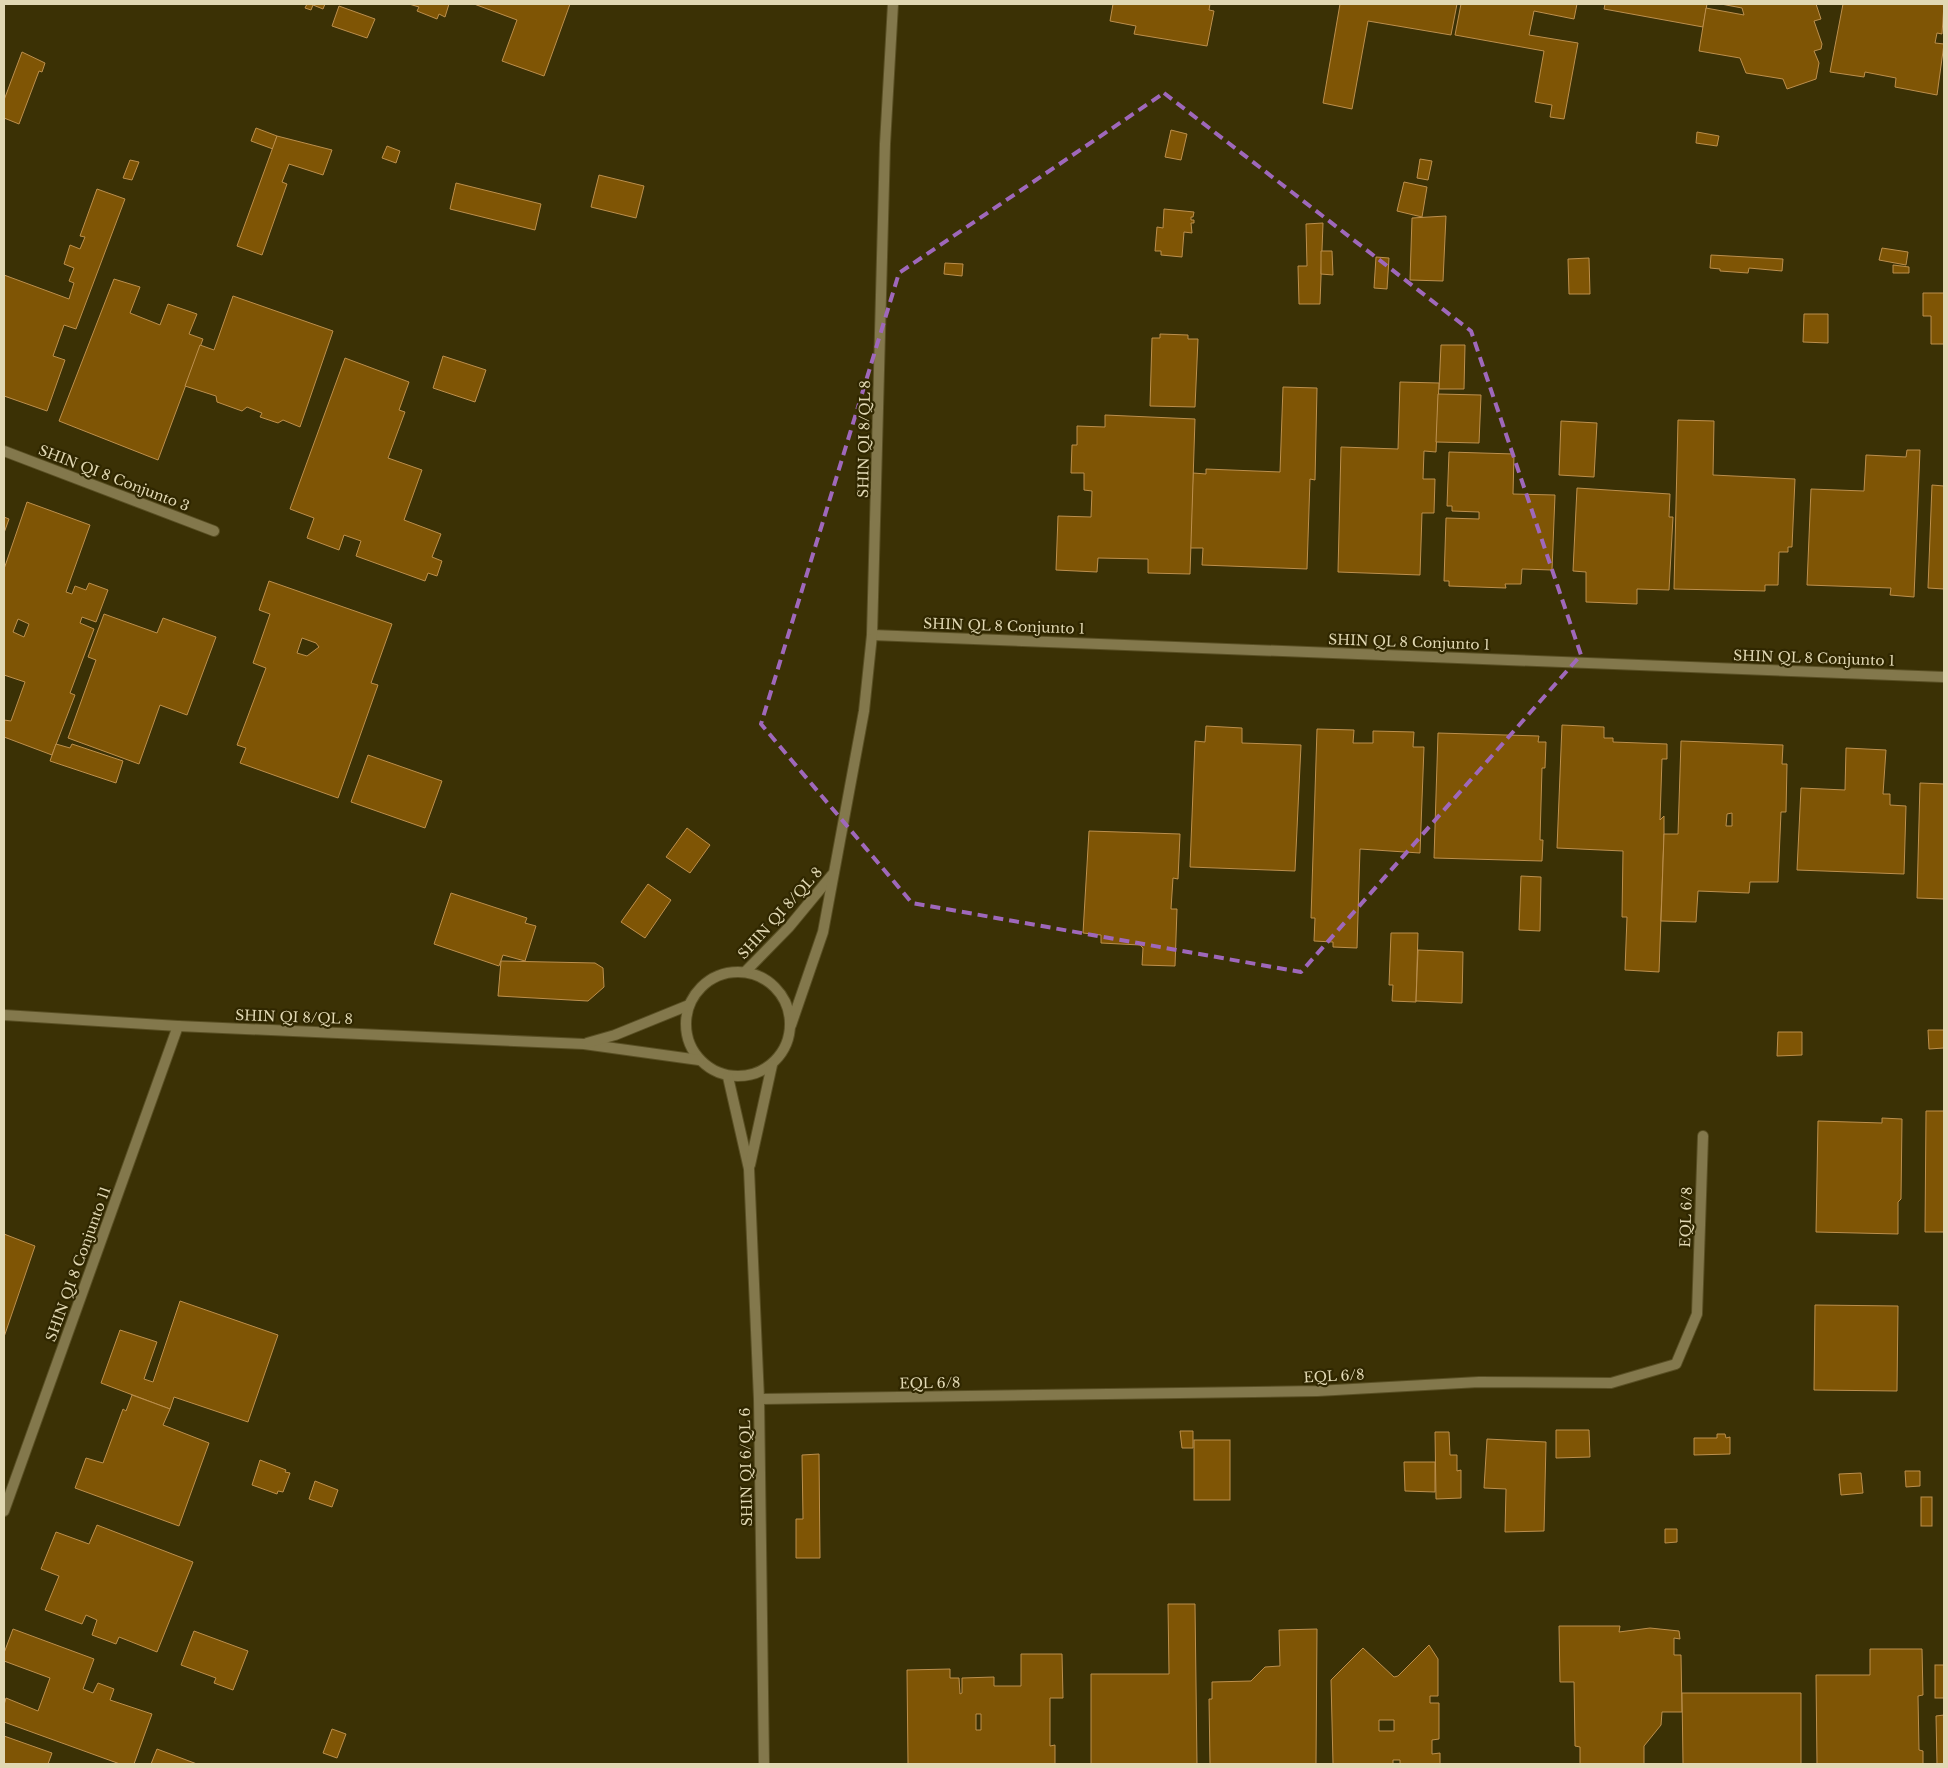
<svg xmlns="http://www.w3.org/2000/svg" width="1948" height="1768" viewBox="0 0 1948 1768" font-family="'Libre Baskerville',serif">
<rect width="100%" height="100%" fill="#3b3105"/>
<!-- building -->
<g fill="#7f5505" stroke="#bc8f4d" fill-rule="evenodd">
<path d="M307,4h18l-2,5 -10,-4 -2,5 -6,-2z"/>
<path d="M409,4h40l-4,13 -6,-3 -2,5 -20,-8 2,-4z"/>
<path d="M474,4h96l-26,72 -42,-15 15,-41z"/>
<path d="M1113,4h97l-1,6 5,1 -7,35 -73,-12 2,-8 -26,-5z"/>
<path d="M1340,4h117l-6,31 -83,-14 -16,88 -29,-6z"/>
<path d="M1461,4h116l-3,15 -40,-8 -5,24 49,8 -14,76 -14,-2 2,-12 -17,-3 9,-51 -89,-16z"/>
<path d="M1605,4h102l-4,23 -99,-18z"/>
<path d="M1721,4h95l5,15 -7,2 8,23 -1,5 -7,2 5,12 -3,16 -29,10 -4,-10 -37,-6 -6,-15 -41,-7 7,-43 38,7 -2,-7z"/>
<path d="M1843,4h101l-2,30 -5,-1 -2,10 9,1 -7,51 -42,-8 1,-9 -31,-6 -1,5 -34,-5z"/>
<path d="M339,6l36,13 -8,19 -35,-12z"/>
<path d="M22,52l23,11 -3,9 -3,-1 -20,53 -15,-6v-18z"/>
<path d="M256,128l21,8 -4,13 -22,-8z"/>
<path d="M1171,130l16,4 -6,26 -16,-3z"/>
<path d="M1697,132l22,4 -2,10 -21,-3z"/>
<path d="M277,136l55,14 -9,25 -34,-11 -7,18 5,2 -25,71 -25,-9z"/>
<path d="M387,146l13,5 -4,12 -14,-5z"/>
<path d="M1420,159l12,2 -4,19 -11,-2z"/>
<path d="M130,160l9,2 -7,18 -9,-2z"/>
<path d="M599,175l45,11 -8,32 -45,-11z"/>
<path d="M1404,182l23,5 -5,30 -25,-6z"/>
<path d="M456,183l85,21 -6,26 -85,-21z"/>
<path d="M97,189l28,10 -49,130 -12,-4 -11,31 12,4 -18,51 -43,-15v-121l65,24 5,-16 -5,-2 5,-13 -10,-4 6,-19 10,4 5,-12 -5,-1z"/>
<path d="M1164,209l30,3 -1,5h-2v3h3v3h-3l1,10 -8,-1 -2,25 -21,-2v-4h-6l2,-24 6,1z"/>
<path d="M1446,216l-3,65 -33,-1 2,-62z"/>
<path d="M1323,223l-3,81h-21l-1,-38h9l-1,-42z"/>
<path d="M1882,248l26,4 -2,13 -27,-5z"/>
<path d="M1321,251h11l1,24 -12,-1z"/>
<path d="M1711,255l72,4 -1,12 -33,-3 -1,5 -28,-2v-2l-10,-1z"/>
<path d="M1376,257l13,1 -2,31 -13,-1z"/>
<path d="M1589,258l1,36h-21l-1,-35z"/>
<path d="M945,263l18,1 -1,12 -18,-2z"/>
<path d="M1893,265l16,2v6h-16z"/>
<path d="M114,279l26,8 -10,26 30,12 8,-21 29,10 -8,20 14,5 -45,121 -99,-39z"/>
<path d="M1923,293h21v51h-13v-28h-8z"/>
<path d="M233,296l100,35 -33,96 -17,-7 -5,3 -18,-6 2,-4 -15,-6 -5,4 -25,-9 -1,-6 -31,-10 15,-41 14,5z"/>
<path d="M1804,314h24v29l-25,-1z"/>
<path d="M1160,334l28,1v4h10l-3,68 -45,-1 2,-68h8z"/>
<path d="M1441,345h24l-1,44h-25z"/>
<path d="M443,356l43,14 -11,32 -42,-14z"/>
<path d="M345,358l64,24 -10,28 6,2 -17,46 34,12 -18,50 37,14 -9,23 10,4 -5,15 -9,-3 -3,8 -69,-25 5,-15 -17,-6 -5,15 -32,-12 7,-20 -24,-9z"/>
<path d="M1400,382l39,1 -3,69 -12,-1 -1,28h12l-1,34h-12l-2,62 -82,-3 3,-125 57,2z"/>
<path d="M1283,387l34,1 -2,92 -5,-1 -3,90 -105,-4 1,-17h-13l3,-75 13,1v-5l74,3z"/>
<path d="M1438,394l43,1 -2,48 -43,-1z"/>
<path d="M1105,415l90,4 -5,155 -42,-1v-14l-50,-1 -1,14 -41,-2 2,-54 33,1 1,-26 -8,-1v-17h-13l1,-28h5v-19l28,1z"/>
<path d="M1678,420l36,1 -1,54 82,4 -3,68h-4v5h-9l-1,33h-13v6l-91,-2z"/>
<path d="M1561,421l36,2 -3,54 -35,-2z"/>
<path d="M1907,450h13l-6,147 -24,-2 1,-7 -84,-3 4,-96 53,2 2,-36 40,2z"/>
<path d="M1449,452l65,2 -1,40 42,1 -3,75 -30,-1 -1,15h-16l1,4 -57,-2v-5h-5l2,-63 33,1v-7l-27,-1v-5h-5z"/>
<path d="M1932,485l12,1v103l-16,-1z"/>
<path d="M1577,488l93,6 -1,23h4l-4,73 -32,-1v15l-51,-2v-30l-13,-1z"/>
<path d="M27,502l63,23 -24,67 6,2 3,-8 11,4 3,-7 19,7 -12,32 -14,-5 -2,6 14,6 -24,64 5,2 -23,60 -48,-18v-17l7,1 14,-39 -21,-7v-106zM18,619l11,5 -5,13 -11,-5z"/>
<path d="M4,517l5,2 -5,14z"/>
<path d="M269,581l123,43 -21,59 7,2 -40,113 -98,-35 6,-15 -9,-3 29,-77 -13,-5 17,-49 -11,-4zM302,638l14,5 3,4 -12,9 -10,-3z"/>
<path d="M104,614l53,19 6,-15 53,19 -29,78 -27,-10 -21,59 -71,-26 28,-78 -8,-3z"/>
<path d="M1562,725l42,2v11h9v4l54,2v15h-5l-2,61 4,-4v18l-5,138 -34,-2 2,-53h-5l1,-66 -66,-3z"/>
<path d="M1206,726l36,2v15l59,2 -6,126 -105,-4 5,-126 10,1z"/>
<path d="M1317,729l37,1 -1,13h20v-12l41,1 -1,15h11l-4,106 -60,-4 -3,99 -24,-1v-5l-19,-1 1,-23h-4z"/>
<path d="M1438,733l101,3 -1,6h8l-1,26h-3l-2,72h3l-1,21 -108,-3z"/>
<path d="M1681,741l102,4 -1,19h5l-1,48h-5l-3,70h-28l-1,11 -51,-2 -2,31 -35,-1 3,-87h14zM1732,813v13h-6l1,-12z"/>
<path d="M56,744l14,4 2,-4 51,17 -7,22 -66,-22z"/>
<path d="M1846,748l40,2 -3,44h7v11l16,1 -2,68 -107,-4 4,-82 44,2z"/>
<path d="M368,755l74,26 -17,47 -74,-26z"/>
<path d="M1920,783l24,1v115l-27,-1z"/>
<path d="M687,828l23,17 -20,28 -24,-16z"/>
<path d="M1089,831l91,3 -2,45 -5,-1 -2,31h6l-2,57 -33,-1 1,-17 -3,-3 -39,-2v-8l-18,-2z"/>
<path d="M1521,876l20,1 -1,54 -21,-1z"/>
<path d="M648,884l23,16 -26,38 -24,-16z"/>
<path d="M451,893l76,25 -2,5 11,3 -11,35 -22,-6 -4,11 -65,-22z"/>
<path d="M1391,933h27l-2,69 -24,-1 1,-16h-4z"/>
<path d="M1418,950l45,2 -1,51 -46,-2z"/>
<path d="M501,961l94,2 8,5 1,19 -16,14 -90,-5z"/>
<path d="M1928,1030h16v18l-15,1z"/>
<path d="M1778,1032h24v23l-25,1z"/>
<path d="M1926,1111h18v121h-19z"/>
<path d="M1882,1118l20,1 -1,80 -3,3v32l-82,-2 2,-111 64,2z"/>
<path d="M4,1234l31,12 -31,91z"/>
<path d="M180,1301l98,34 -30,87 -74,-25 -4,12 -69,-26 19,-53 37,12 -13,37 9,3z"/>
<path d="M1815,1305l83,1 -1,85 -83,-1z"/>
<path d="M132,1395l38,14 -7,16 46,18 -30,83 -104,-38 11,-30 17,5 20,-54 3,2z"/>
<path d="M1556,1430h33l1,27 -34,1z"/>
<path d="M1180,1431h13v17h-11z"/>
<path d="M1435,1432h14l1,23h7v16l4,-1v28l-25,1z"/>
<path d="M1717,1434h8l1,4 4,-1v17l-36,1v-17h23z"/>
<path d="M1487,1439l59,3 -2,89 -39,1 1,-43 -22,-1z"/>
<rect x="1194" y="1440" width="36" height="60"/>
<path d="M819,1454l1,104h-24v-39h7l-1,-64z"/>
<path d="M260,1460l26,10 -1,2 5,1 -7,19 -5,-1 -1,3 -25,-9z"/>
<path d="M1404,1462h31v30l-30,-1z"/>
<path d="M1905,1471h15v15l-14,1z"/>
<path d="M1861,1473l2,20 -22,2 -2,-21z"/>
<path d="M315,1481l23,9 -6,17 -23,-8z"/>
<rect x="1921" y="1497" width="11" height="29"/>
<path d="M97,1525l96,37 -36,90 -38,-15 -3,7 -24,-9 5,-15 -11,-5 -4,9 -37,-14 14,-34 -18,-7 15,-37 33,12z"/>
<path d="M1665,1529h12v13l-12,1z"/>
<path d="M1168,1604h27l2,160h-106v-90h78z"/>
<path d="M1559,1626h61l-1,6 31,-4 29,3 1,8 -6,-1v17h7l1,57h-20l-1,13 -17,21v18h-64v-17l-5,-1 -1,-64h-14z"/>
<path d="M13,1629l81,30 -11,30 10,4 5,-10 16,6 -4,11 42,14 -18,50h-14l-116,-42v-17l2,-7 32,13 12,-33 -46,-17v-8z"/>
<path d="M1317,1629l-1,135h-106l-1,-65h3v-17l39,-1 14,-14 15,-1 -1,-36z"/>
<path d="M194,1631l54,20 -15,39 -19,-7 2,-5 -35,-13z"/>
<path d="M1429,1645l9,14v37h-8v7h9v36l-7,1v14l8,-1v11h-40v-4h-7v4h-60l-2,-84 32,-32 31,29 4,-1zM1379,1720h15v11h-15z"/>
<path d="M1870,1649h52l1,46 -5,1 1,54 4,1v13h-106l-1,-89h54z"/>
<path d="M1021,1654h41l1,44h-13v48l5,-1v19h-147l-1,-94 43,-1v9h9l1,16 2,-1v-15l32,-1v9h27zM976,1714h5v16h-5z"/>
<rect x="1935" y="1665" width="9" height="33"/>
<path d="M1682,1693h119v71h-118z"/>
<path d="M1944,1715v49h-7l-1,-48z"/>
<path d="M332,1729l14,5 -9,24 -14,-5z"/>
<path d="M4,1736l48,17 -4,11h-44z"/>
<path d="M157,1749l40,15h-46z"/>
</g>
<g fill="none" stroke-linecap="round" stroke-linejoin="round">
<defs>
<g id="minor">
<path d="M4,451l210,80"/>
<path d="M872,635l1072,42"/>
<path d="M759,1399l558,-8 162,-9 132,1 65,-19 21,-50 6,-178"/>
<path d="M4,1511l174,-485"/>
</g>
<g id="tertiary">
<circle cx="738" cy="1024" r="52"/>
<path d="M745,972l44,-45 43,-52"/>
<path d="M4,1015l174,11 406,18 115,16"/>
<path d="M791,1025l32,-93 41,-221 8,-76 13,-491 8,-140"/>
<path d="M587,1043l28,-8 74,-30"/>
<path d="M728,1077l21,92 10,230 5,365"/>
<path d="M750,1165l22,-100"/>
</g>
</defs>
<!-- minor casing -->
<use href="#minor" stroke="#594f24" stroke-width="12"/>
<!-- tertiary casing -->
<use href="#tertiary" stroke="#594f24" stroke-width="12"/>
<!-- minor -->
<use href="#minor" stroke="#83784c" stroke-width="10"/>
<!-- tertiary -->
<use href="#tertiary" stroke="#83784c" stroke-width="10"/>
</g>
<!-- marked area -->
<path fill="none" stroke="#9f68bb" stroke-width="4" stroke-dasharray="10 6" stroke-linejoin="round" d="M1164,93l307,238 110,324 -280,317 -389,-69 -151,-179 138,-451z"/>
<g text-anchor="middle" stroke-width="4.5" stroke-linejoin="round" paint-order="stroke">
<!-- street labels -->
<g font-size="14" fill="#e1d8b3" stroke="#302700">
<text transform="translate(864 439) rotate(-89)" y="5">SHIN QI 8/QL 8</text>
<text transform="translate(114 478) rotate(21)" y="5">SHIN QI 8 Conjunto 3</text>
<text transform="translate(1004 626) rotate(2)" y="5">SHIN QL 8 Conjunto 1</text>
<text transform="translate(1409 642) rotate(2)" y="5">SHIN QL 8 Conjunto 1</text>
<text transform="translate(1814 658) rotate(2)" y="5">SHIN QL 8 Conjunto 1</text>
<text transform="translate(780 913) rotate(-48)" y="5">SHIN QI 8/QL 8</text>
<text transform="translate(294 1017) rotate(2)" y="5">SHIN QI 8/QL 8</text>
<text transform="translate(1686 1217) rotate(-88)" y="5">EQL 6/8</text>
<text transform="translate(78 1264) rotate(-70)" y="5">SHIN QI 8 Conjunto 11</text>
<text transform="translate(1334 1376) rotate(-3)" y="5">EQL 6/8</text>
<text transform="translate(930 1383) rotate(-1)" y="5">EQL 6/8</text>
<text transform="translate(746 1467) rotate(-91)" y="5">SHIN QI 6/QL 6</text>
</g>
</g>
<!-- border -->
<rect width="1948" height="1768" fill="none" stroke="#e1d8b3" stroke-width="10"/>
</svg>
